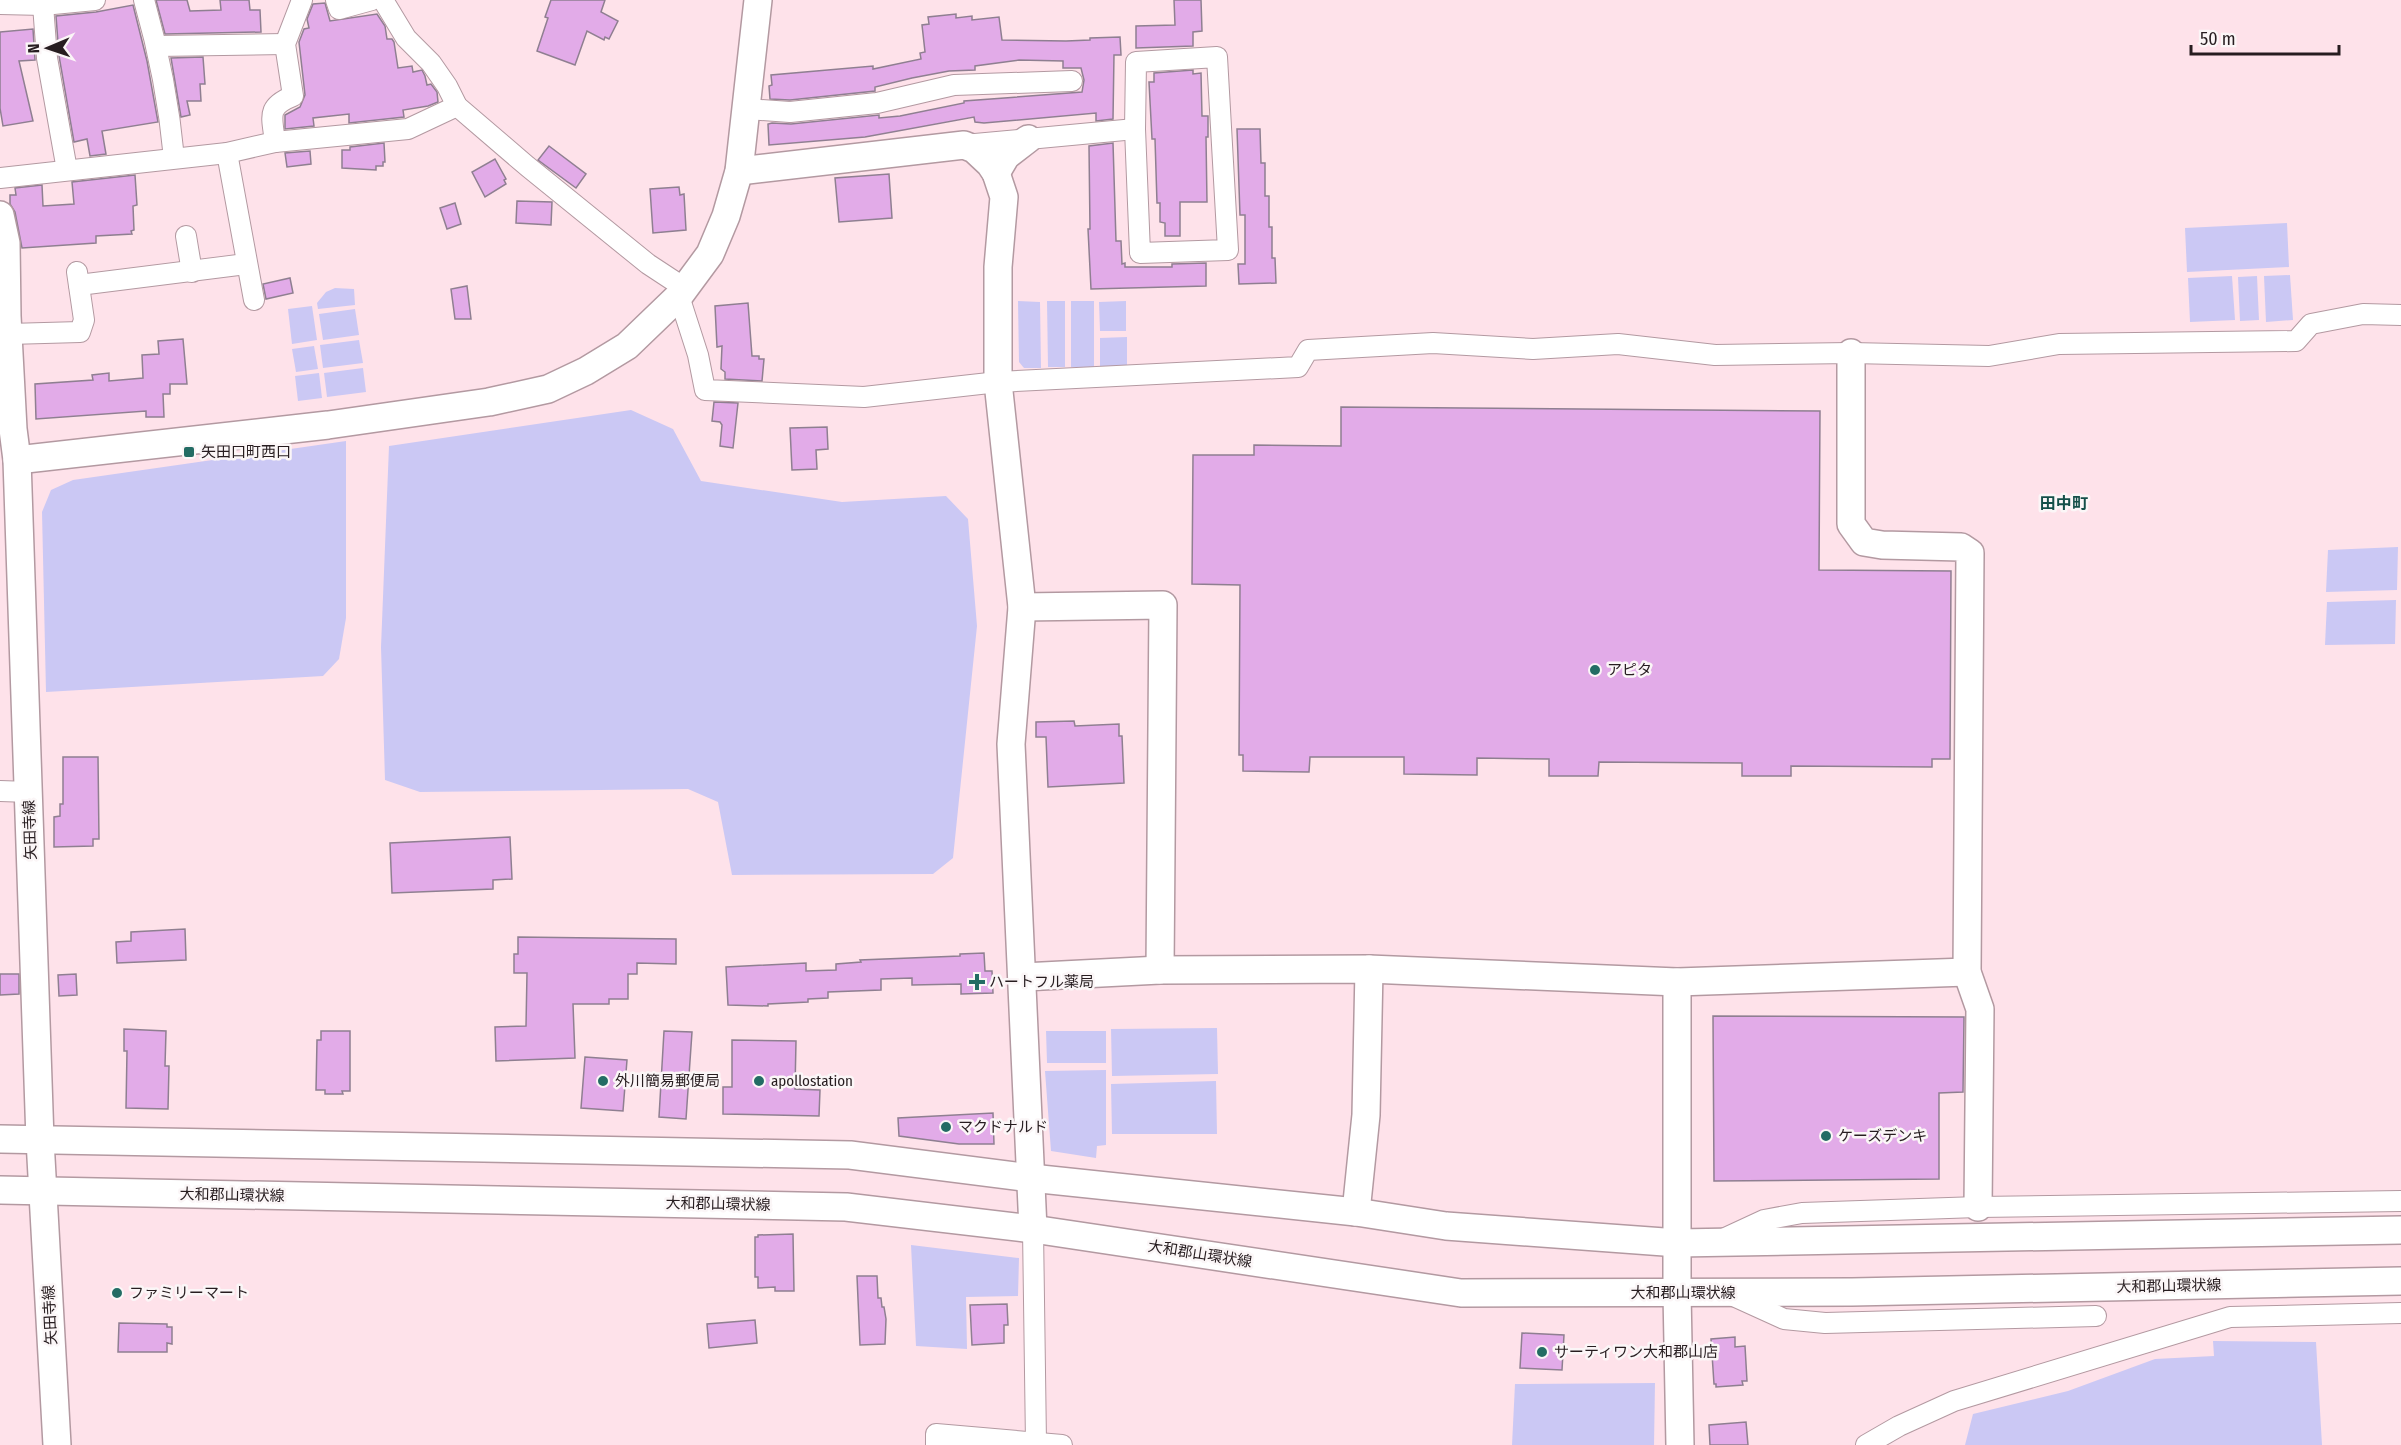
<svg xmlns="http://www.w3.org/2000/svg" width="2401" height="1445" viewBox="0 0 2401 1445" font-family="'Fira Sans Condensed','Noto Sans JP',sans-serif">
<rect width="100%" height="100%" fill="#fee2ea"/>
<!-- water -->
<g fill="#cbc8f4">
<path d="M2287,223l2,44 -102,5 -2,-44z"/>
<path d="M2290,275l3,45 -27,2 -2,-46z"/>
<path d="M2232,276l3,44 -45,2 -2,-44z"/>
<path d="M2257,276l2,44 -19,1 -2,-44z"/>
<path d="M335,288l19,1 1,16 -37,4 -1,-6 9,-11z"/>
<path d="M1018,301l22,1 1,66h-17l-5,-6z"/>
<path d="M1047,301h18v66h-17z"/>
<rect x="1071" y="301" width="23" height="66"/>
<path d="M1126,301v30h-26l-1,-29z"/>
<path d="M312,306l5,34 -25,4 -4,-35z"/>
<path d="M355,309l4,26 -36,5 -4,-26z"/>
<path d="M1127,337v29h-27v-28z"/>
<path d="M359,340l4,23 -40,5 -3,-23z"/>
<path d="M314,346l4,23 -22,3 -4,-23z"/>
<path d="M363,368l3,24 -39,5 -3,-24z"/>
<path d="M319,373l3,25 -24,3 -3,-25z"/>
<path d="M631,410l42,19 28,52 141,21 104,-6 22,23 9,107 -24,232 -20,16 -201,1 -14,-73 -30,-13 -268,3 -35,-12 -4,-133 8,-201z"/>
<path d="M346,441v177l-7,41 -16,17 -277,16 -4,-180 9,-22 22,-10z"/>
<path d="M2398,547l-1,43 -71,2 2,-42z"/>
<path d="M2396,600l-1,44 -70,1 2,-43z"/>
<path d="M1217,1028l1,46 -106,2 -1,-47z"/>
<path d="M1046,1031h60v32h-59z"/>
<path d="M1106,1070v75l-9,1 -1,12 -45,-7 -6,-80z"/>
<path d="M1216,1081l1,53h-105l-1,-50z"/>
<path d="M911,1245l108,13 -1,38 -52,1 1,52 -51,-3z"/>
<path d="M2213,1341l103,1 6,103h-357l8,-31 95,-23 87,-32 59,-3z"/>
<path d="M1655,1383l-1,62h-142l3,-61z"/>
</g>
<!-- building -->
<g fill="#e2abe8" stroke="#8f7f91" stroke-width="1.5">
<path d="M156,0h31l3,11 31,-1 -1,-10h29l1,10h10l1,22 -96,2z"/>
<path d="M551,0h54l-4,12 17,9 -9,18 -4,-2 -1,3 -17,-9 -12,34 -38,-14 11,-33 -3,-1z"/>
<path d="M1174,0h27l1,31 -9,1v14l-57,2v-22l39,-1z"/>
<path d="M325,3l5,18 47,-7 8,12 2,13h5l2,3 4,26 14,-2 1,6 9,-2 3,6 2,9 4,-1 6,8 1,10 -10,4 -25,4 1,7 -55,6v-9l-36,4 1,8 -29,3v-14l15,-8 5,-12 -6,-53 5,-13 5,-1 -2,-9 6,-15z"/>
<path d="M133,5l14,56 11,61 -56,9 4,23 -16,2 -3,-17 -13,3 -15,-86 -3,-40 40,-4z"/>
<path d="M956,14v4l16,-2v4l27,-3 3,23 64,1 24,-1v-2l30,-1 1,18h-7l-1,64 -17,2v-8l-112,10 -9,-1 -1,-5 -109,20 -96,8 -1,-21 4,-1 19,1 88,-9v3l21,-2 64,-13v-2l118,-9 2,-12 -3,-12h-18v-7l-44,-1 -44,6v4l-26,1 -37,7 -37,9v4l-85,9 -20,-1 -1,-13 3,-1 -1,-10 102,-9v3l48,-10 -1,-6 5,-1 -3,-27 7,-1 -1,-7z"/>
<path d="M33,29l2,31 -16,1 14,60 -30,5 -3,-18v-76z"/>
<path d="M203,57l2,27h-5l1,17h-14l3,14 -9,2 -10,-59z"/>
<path d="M1193,70v4l8,-1 1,43h6v21h-2l1,65h-27v34h-15v-13l-5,-1v-19h-3l-2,-64h-3l-3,-57h5v-9z"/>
<path d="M1237,129h23l1,34h4v33h4v31h3v31h3l1,25 -37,1 -1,-20h7v-49h-5z"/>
<path d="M384,143l1,19h-2v4h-7v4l-34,-2v-18h8v-3z"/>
<path d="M1113,143l3,98h5l1,23 3,-1v4h47v-3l34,-1v23l-115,3 -3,-60h2l-1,-83z"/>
<path d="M549,146l37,28 -10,14 -38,-28z"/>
<path d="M310,151l1,13 -24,3 -2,-14z"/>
<path d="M495,159l11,20 -2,1 2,4 -21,13 -13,-25z"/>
<path d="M889,174l3,44 -53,4 -4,-44z"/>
<path d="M135,175l2,30 -4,1 1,24 -3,1 1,3 -36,2v7l-74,5 -7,-36 -5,-8v-9h6l-1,-7 27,-3 1,21 31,-2 -2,-22z"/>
<path d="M679,187l1,8 4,-1 2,36 -33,3 -3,-44z"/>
<path d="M517,201l35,1 -1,23 -35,-2z"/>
<path d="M455,203l6,21 -14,5 -7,-21z"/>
<path d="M290,278l3,15 -27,6 -3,-15z"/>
<path d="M467,286l4,33h-16l-4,-30z"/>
<path d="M748,303l4,53h7v3h5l-2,22 -37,-2v-7l-4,-3 1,-23 -5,1 -2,-41z"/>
<path d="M183,339l4,45h-17v10h-7l1,23h-18v-6l-110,8 -1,-35 58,-4 -1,-5 17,-2v8l34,-3 -1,-23 17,-1 -1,-13z"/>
<path d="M714,402l24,1 -5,45 -13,-2 2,-21 -2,-3 -8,-1z"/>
<path d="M1341,407l479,4 -1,159 132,1 -1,188h-18v8l-141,-1v10h-49v-13l-143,-1 -1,14h-49v-17l-72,-1v17l-73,-1v-17h-94l-1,15 -66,-1v-16h-4l1,-170 -48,-1 1,-129h61v-10l87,1z"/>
<path d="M827,427l1,22 -12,1 1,19 -25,1 -2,-42z"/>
<path d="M1074,721l1,5 44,-2v12h3l2,47 -76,4 -2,-50h-10v-15z"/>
<path d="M63,757h35l1,82h-6v7l-39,1v-30l6,-1v-12h3z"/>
<path d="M510,837l2,42 -19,1v9l-101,4 -2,-50z"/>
<path d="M185,929l1,31 -69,3 -1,-21 15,-1v-9z"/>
<path d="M518,937l158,2v25l-39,-1v11h-9v25h-19v5h-36l2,54 -79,3 -1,-34 31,-1 1,-53h-13v-19h4z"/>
<path d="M984,953l1,18h7l1,22 -32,1v-10l-49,1v-7l-31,1v11l-53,2v6l-20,1v3l-40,2v2l-40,-1 -2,-38 80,-4v8l30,-1v-6l25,-2 -1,-2 100,-4v-2z"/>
<path d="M0,974h19v20l-19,1z"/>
<path d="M76,974l1,21 -18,1 -1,-21z"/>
<path d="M1713,1016l251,1 -1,75 -24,1v86l-225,2z"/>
<path d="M124,1029l42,2 -1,35h4l-1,43 -42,-1 1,-57h-3z"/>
<path d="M321,1031h29v60h-8l1,3h-18v-4h-9l1,-50h4z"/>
<path d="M664,1031l28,1 -6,87 -27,-2z"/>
<path d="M732,1040l64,1 -1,48 25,1 -1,26 -96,-2v-27h9z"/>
<path d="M585,1057l42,3 -4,51 -42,-3z"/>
<path d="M993,1113l1,31h-35l-60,-8 -1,-18z"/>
<path d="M793,1234l1,57h-19v-4l-17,1v-11h-3v-40h3v-2z"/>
<path d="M857,1276h20l1,22h3l1,9h2l2,12 -1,25 -25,1z"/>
<path d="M1007,1304l1,21h-4v18l-32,2 -2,-40z"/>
<path d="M755,1320l2,23 -48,5 -2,-24z"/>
<path d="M119,1323l48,1v3h5v17l-5,-1v9h-49z"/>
<path d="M1522,1333l42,2 -2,35 -42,-2z"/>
<path d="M1735,1337v10l10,-1 2,35h-5l1,4 -27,2v-3h-2l-3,-45z"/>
<path d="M1746,1422l2,23h-38l-1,-20z"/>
</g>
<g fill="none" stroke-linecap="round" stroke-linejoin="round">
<defs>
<g id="street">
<path d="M144,0c15,52 25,104 30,158"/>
<path d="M336,0l3,9 33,-9"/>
<path d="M383,0l23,38 25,25 16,23 10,20 70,60 121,98 38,25"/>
<path d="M0,4l43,1 52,-5"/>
<path d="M43,5l4,53 20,112"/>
<path d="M157,46l128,-2"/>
<path d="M1217,57l11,193 -88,3 -5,-124 1,-67z"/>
<path d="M747,109l43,3 87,-9 77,-18 118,-4"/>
<path d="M275,142c-3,-26 -9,-35 18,-46l-8,-52 17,-44"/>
<path d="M964,145l171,-16"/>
<path d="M227,153l27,147"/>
<path d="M0,178l227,-25 48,-11 133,-13 49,-23"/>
<path d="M186,236l6,36"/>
<path d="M79,285l167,-21"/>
<path d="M679,296l19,59 7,35 159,7 134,-15 300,-15 10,-17 125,-7 100,6 85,-5 97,11 136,-2 138,3 70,-12 237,-3 15,-17 52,-10 38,1"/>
<path d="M9,334l71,-2 4,-12 -7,-48"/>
<path d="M0,791l29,1"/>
<path d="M1033,1229l3,214"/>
<path d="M1723,1239l41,-19 38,-7 176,-6 423,-6"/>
<path d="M1729,1294l55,25 41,4 271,-7"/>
<path d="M936,1445v-11l126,11"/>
<path d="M1866,1445l33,-19 55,-25 276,-84 171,-4"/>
</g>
<g id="secondary">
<path d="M739,171l225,-26 10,4 16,15 6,9 8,24 -6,70v115l24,225 -11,137 22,485"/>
<path d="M996,173l10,-17 22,-17"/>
<path d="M0,215l6,28 1,73 6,113 4,31 23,680 17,305"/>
<path d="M1851,353v171l13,18 18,3 79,2 9,6 -3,419 13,37 -2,198"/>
<path d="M17,460l311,-35 161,-23 59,-13 38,-18 41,-25 52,-50 31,-42 16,-38 13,-45 19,-171"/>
<path d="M1022,607l141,-2 -3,365"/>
<path d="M1023,977l137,-7 209,-1 308,13 290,-10"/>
<path d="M1677,982v311l3,152"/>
<path d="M0,1139l850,16 181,23 325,34 90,14 232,17 723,-13"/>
<path d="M0,1190l846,17 187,22 428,64 391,-1 549,-11"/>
<path d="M1356,1212l10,-97 3,-146"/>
</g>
</defs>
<!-- street casing -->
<use href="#street" stroke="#b399a1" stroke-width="22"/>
<!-- secondary casing -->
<use href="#secondary" stroke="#b399a1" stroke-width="30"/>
<!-- street -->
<use href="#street" stroke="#fff" stroke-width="20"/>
<!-- secondary -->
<use href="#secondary" stroke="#fff" stroke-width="27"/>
</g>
<!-- markers -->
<g fill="#236c64" stroke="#fbf6f7" stroke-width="2">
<rect x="183" y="446" width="12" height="12" rx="3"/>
<circle cx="1595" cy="670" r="6"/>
<path d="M974 973h6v6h6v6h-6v6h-6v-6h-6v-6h6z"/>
<circle cx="603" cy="1081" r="6"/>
<circle cx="759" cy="1081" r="6"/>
<circle cx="946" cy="1127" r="6"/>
<circle cx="1826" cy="1136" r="6"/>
<circle cx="117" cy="1293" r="6"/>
<circle cx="1542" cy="1352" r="6"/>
</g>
<g text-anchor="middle" stroke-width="5" stroke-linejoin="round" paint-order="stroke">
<!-- poi labels -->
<g font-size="15" fill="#271d20" stroke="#fbf6f7" text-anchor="start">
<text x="201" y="457">矢田口町西口</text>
<text x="1607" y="675">アピタ</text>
<text x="989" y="987">ハートフル薬局</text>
<text x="615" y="1086">外川簡易郵便局</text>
<text x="771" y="1086">apollostation</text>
<text x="958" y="1132">マクドナルド</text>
<text x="1838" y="1141">ケーズデンキ</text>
<text x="129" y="1298">ファミリーマート</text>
<text x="1554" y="1357">サーティワン大和郡山店</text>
</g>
<!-- street labels -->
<g font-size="15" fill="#271d20" stroke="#fbf6f7">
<text transform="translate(30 830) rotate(-92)" y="5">矢田寺線</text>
<text transform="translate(232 1195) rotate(1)" y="5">大和郡山環状線</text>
<text transform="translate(718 1204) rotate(1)" y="5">大和郡山環状線</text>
<text transform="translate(1200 1254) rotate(9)" y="5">大和郡山環状線</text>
<text transform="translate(2169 1286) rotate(-1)" y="5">大和郡山環状線</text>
<text x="1683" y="1298">大和郡山環状線</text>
<text transform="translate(50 1315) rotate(-93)" y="5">矢田寺線</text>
</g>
<!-- neighbourhood labels -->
<g font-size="16" font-weight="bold" fill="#144f49" stroke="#fbf6f7">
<text x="2064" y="509">田中町</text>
</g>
</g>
<!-- north arrow -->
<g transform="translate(48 48) rotate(268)" stroke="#fbf6f7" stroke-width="4.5" paint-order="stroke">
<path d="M0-4.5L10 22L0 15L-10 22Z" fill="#271d20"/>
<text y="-9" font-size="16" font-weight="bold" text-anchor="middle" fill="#271d20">N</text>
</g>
<!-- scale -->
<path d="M2191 45v9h148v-9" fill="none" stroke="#271d20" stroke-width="3"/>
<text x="2200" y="45" font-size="18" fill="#271d20" stroke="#fbf6f7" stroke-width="4.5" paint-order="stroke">50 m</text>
</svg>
